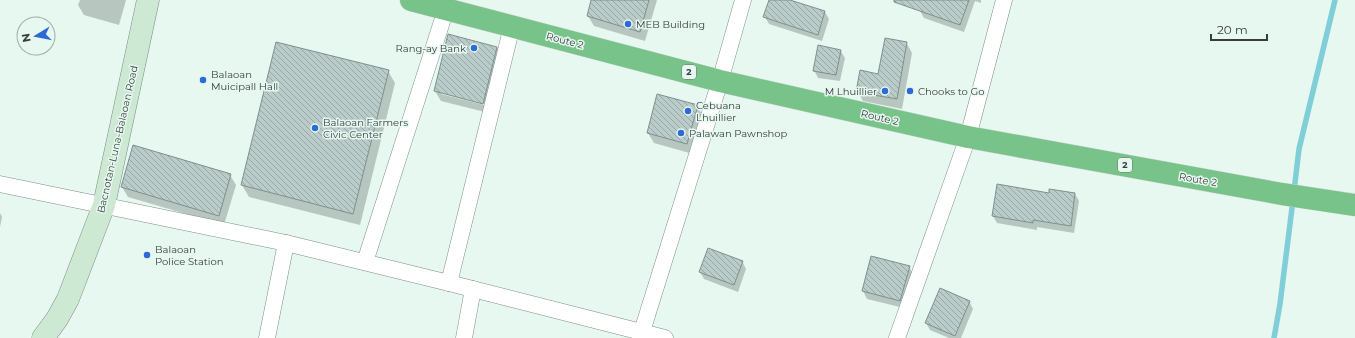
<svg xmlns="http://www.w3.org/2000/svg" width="1355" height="338" viewBox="0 0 1355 338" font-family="Montserrat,sans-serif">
<defs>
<pattern id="building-back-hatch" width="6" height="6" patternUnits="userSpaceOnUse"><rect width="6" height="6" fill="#b9ccca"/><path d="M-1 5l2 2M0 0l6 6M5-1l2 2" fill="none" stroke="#97a7a5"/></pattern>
</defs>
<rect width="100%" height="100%" fill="#e6f8f0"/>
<!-- shadow -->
<g fill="#0003" fill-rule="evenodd">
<path d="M80,0h46l-7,25 -35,-10 -6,-10z"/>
<path d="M592,0h65l-12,41 -51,-15 -6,-10z"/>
<path d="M770,0h17l38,12 4,7 -7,22 -53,-17 -4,-7z"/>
<path d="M924,0h57v3l-6,-2 -11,31 -40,-14 -4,-7z"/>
<path d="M906,42l6,11 -10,56 -39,-8 -6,-10 22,-16z"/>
<path d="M497,47l5,11 -13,55 -48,-12 -6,-10zM441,92l47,12v2l-47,-12z"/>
<path d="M840,50l5,8 -5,23 -22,-3 -4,-8z"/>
<path d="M388,71l7,12 -35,142 -111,-28 -7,-12z"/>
<path d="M697,106l6,10 -10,38 -39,-11 -6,-10z"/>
<path d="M230,175l6,10 -12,40 -96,-28 -6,-10z"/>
<path d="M998,185l52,9h25l4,7 -5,32 -37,-6v3l-40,-7 -4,-7z"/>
<path d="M0,213l2,4 -2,10z"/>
<path d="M872,257l37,10 4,7 -9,34 -37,-9 -4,-8z"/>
<path d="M742,261l4,8 -8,23 -34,-13 -4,-7z"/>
<path d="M969,301l4,8 -12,29h-12l-19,-8 -4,-7z"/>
</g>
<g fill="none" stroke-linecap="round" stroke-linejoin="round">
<!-- stream -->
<g stroke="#80ced7" stroke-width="5.5">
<path d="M1294,191l5,-42 36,-149"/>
<path d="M1274,338l6,-34 13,-104"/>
</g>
</g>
<!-- building -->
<g fill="url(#building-back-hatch)" stroke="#7e908e">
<path d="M591,0h58l-9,32 -53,-16z"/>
<path d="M769,0h21l35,11 -7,24 -55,-18z"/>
<path d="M894,0h75l-9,25 -66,-23z"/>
<path d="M448,34l49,13 -14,57 -49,-13z"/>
<path d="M885,38l22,4 -10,57 -41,-7 4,-22 18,4z"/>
<path d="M276,42l113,28 -36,144 -112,-29z"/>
<path d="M818,45l23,5 -5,25 -23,-4z"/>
<path d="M657,94l41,11 -11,39 -40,-11z"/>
<path d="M133,145l98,29 -12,42 -98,-29z"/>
<path d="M997,184l52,9v-4l26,4 -4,33 -38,-6v3l-41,-7z"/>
<path d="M708,248l35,13 -9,24 -35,-13z"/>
<path d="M871,256l39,10 -10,35 -38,-10z"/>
<path d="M940,288l30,13 -15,35 -30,-13z"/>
</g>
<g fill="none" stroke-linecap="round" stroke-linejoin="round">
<defs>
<g id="minor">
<path d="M0,184l286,59 163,40 216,55"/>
<path d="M365,262l81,-253"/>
<path d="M449,283l63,-257"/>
<path d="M267,338l19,-95"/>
<path d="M464,338l9,-49"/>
<path d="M640,338l80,-257 23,-81"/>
<path d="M897,338l71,-201 36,-137"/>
</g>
<path id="secondary" d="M43,338l14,-19 11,-20 36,-94 44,-205"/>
<path id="trunk" d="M411,0l309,81 248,56 314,57 73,11"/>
</defs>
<!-- minor casing -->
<use href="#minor" stroke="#7d8d86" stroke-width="17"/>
<!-- secondary casing -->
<use href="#secondary" stroke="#7d8d86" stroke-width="23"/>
<!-- trunk casing -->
<use href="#trunk" stroke="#d7d8d8" stroke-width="23"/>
<!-- minor -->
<use href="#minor" stroke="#fff" stroke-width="16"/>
<!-- secondary -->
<use href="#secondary" stroke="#cde8d3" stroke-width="22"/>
<!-- trunk -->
<use href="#trunk" stroke="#78c38a" stroke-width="22"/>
</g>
<!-- markers -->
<g fill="#2d6ad8" stroke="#e6f8f0" stroke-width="1.5">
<circle cx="628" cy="24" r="4"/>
<circle cx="474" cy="48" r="4"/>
<circle cx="203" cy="80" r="4"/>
<circle cx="885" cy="91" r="4"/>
<circle cx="910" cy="91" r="4"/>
<circle cx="688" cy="111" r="4"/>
<circle cx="315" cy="128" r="4"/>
<circle cx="681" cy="133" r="4"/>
<circle cx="147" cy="255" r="4"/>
</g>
<g text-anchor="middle" stroke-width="3" stroke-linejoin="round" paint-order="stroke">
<!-- shield labels -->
<g fill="#e6f8f0" stroke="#6c7671" stroke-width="1">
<rect x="682" y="65" width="14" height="14" rx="3"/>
<rect x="1118" y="158" width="14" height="14" rx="3"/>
</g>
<g font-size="9" font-weight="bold" fill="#373e3b">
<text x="689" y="75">2</text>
<text x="1125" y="168">2</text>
</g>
<!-- poi labels -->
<g font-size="10" fill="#373e3b" stroke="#e6f8f0" text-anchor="start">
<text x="636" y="28">MEB Building</text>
<text x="466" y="52" text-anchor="end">Rang-ay Bank</text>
<text x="211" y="78">Balaoan<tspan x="211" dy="12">Muicipall Hall</tspan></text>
<text x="877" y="95" text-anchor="end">M Lhuillier</text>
<text x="918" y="95">Chooks to Go</text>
<text x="696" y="109">Cebuana<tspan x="696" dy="12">Lhuillier</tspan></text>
<text x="323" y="126">Balaoan Farmers<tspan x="323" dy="12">Civic Center</tspan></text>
<text x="689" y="137">Palawan Pawnshop</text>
<text x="155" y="253">Balaoan<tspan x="155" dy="12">Police Station</tspan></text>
</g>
<!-- street labels -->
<g font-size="10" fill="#373e3b" stroke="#e6f8f0">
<text transform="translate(565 40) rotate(15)" y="4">Route 2</text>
<text transform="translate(880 117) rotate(13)" y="4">Route 2</text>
<text transform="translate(117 139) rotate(-77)" y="4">Bacnotan-Luna-Balaoan Road</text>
<text transform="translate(1198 179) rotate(10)" y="4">Route 2</text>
</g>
</g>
<!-- north arrow -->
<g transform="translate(36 36) rotate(260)"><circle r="19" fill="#e6f8f0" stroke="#a0aea8"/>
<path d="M0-3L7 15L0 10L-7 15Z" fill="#2d6ad8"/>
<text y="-6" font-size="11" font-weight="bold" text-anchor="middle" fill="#373e3b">N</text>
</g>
<!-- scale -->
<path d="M1211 34v6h56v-6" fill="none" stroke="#373e3b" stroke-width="2"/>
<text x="1217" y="34" font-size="12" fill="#373e3b" stroke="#e6f8f0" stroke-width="3" paint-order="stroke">20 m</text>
</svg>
